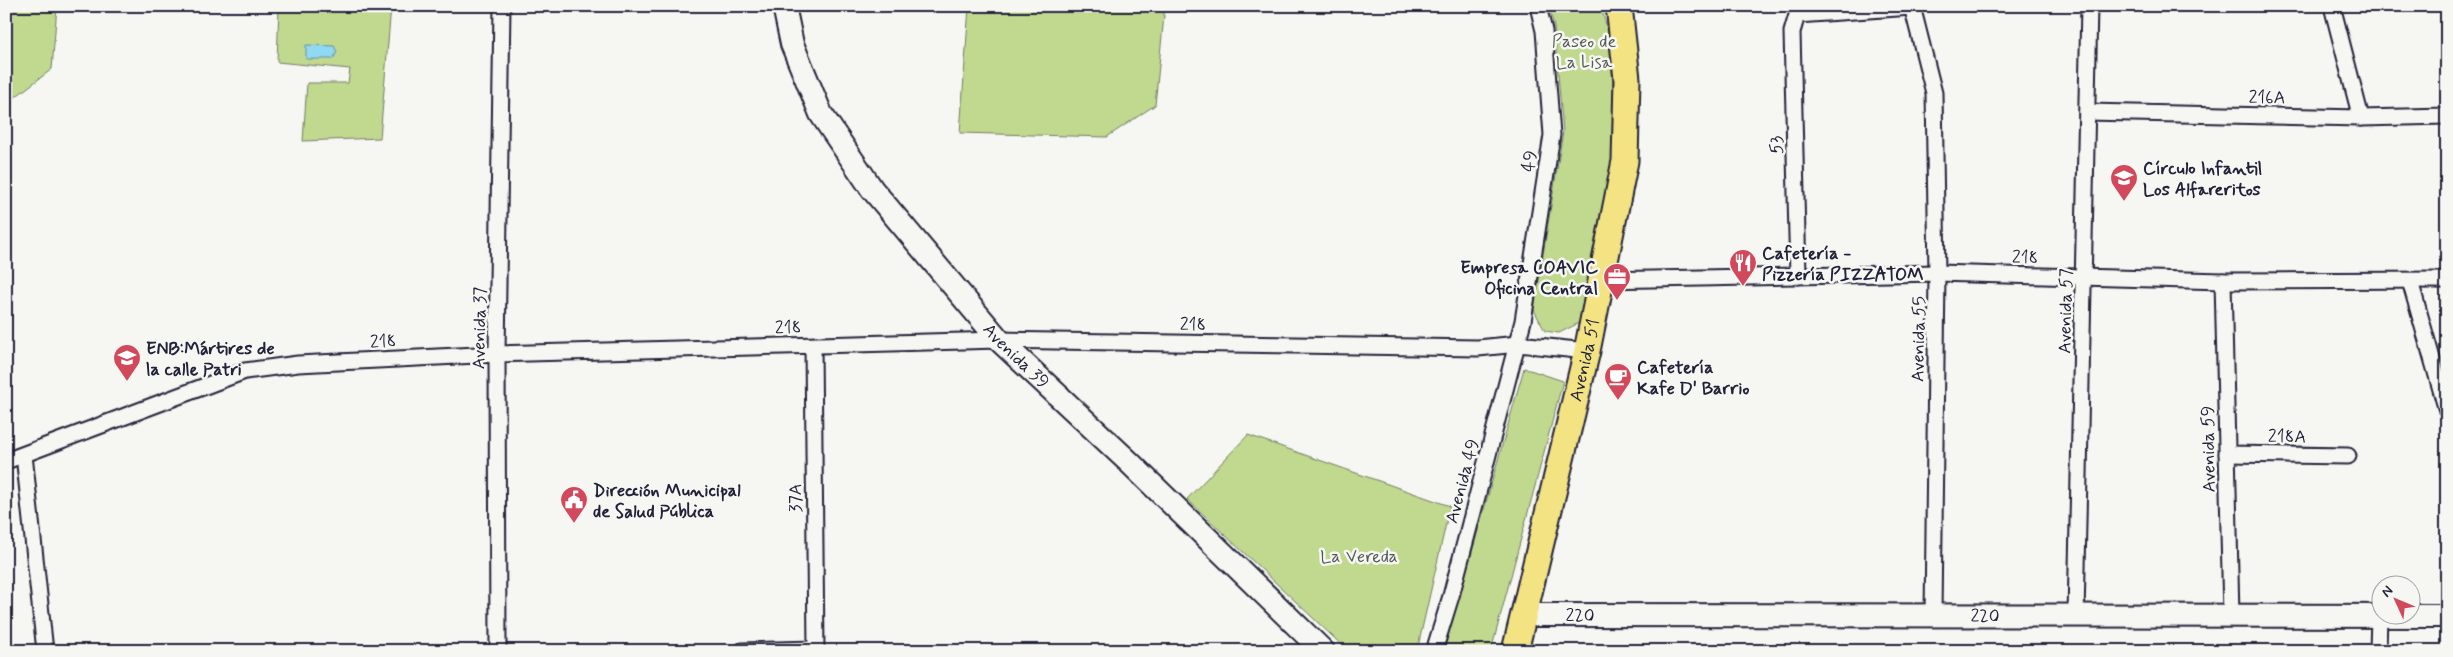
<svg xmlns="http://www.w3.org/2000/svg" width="2453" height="657" viewBox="0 0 2453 657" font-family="Mynerve,sans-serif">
<rect width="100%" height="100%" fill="#f6f6f2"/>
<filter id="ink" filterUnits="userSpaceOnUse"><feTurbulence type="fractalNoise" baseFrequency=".02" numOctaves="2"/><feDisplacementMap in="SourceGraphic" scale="10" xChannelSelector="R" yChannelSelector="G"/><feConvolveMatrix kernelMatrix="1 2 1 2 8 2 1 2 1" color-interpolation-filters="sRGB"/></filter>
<g filter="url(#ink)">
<!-- green -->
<g fill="#c1d88f" stroke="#727d65">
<path d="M6,6h51l-5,63 -46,35z"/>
<path d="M279,6h112l-11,132 -77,3 4,-58h41l2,-14 -73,-7z"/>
<path d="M969,6h196l-10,99 -48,32 -147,-4z"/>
<path d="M1549,6h52l10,38 4,100 -23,123 -13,56 -20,10 -14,-2 -11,-21 29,-178 -9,-105z"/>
<path d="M1524,368l39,13 -72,270h-47z"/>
<path d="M1248,435l202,71 -33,145h-69l-161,-152z"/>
</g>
<!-- water -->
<path fill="#90d9f2" stroke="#6490a9" d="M306,45l28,1 3,6 -4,7h-27z"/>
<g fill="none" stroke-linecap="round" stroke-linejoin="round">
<defs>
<g id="street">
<path d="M1912,6l22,87 3,180 -4,343"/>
<path d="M2332,6l29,112"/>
<path d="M2087,112l274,6 86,-2"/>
<path d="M1798,276l-6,-244 5,-17 115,-8"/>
<path d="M1603,280l334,-7 286,8 224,-1"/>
<path d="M2223,281l8,334"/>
<path d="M2410,281l37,130"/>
<path d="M813,346l3,305"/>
<path d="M2227,454l121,2"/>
<path d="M24,455l21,196"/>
<path d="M6,461l239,-90 53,-7 199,-10 502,-14 479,8 40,-4 69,7"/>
<path d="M2076,616l13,-610"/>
<path d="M498,651l-1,-297 5,-348"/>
<path d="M742,651l74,-2"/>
<path d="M1434,651l17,-55 72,-275 29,-186 -8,-104 -6,-25"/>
<path d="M2378,651l1,-35"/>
</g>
<g id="secondary">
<path id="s1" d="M784,6l8,38 29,70 51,75 127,151 130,122 194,189"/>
<path id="s2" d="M1524,615l923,1"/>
</g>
<g id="primary">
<path id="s3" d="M1515,651l72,-300 38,-190 2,-82 -8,-73"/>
</g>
</defs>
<!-- street casing -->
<use href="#street" stroke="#22223b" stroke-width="19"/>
<!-- secondary casing -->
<use href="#secondary" stroke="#22223b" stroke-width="26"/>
<!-- primary casing -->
<use href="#primary" stroke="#22223b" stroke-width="29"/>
<!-- street -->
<use href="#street" stroke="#f6f6f2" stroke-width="15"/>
<!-- secondary -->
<use href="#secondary" stroke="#f6f6f2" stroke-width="22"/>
<!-- primary -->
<use href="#primary" stroke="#f4e382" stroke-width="25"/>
</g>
</g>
<!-- icons -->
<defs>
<symbol id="school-pin" viewBox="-11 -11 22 30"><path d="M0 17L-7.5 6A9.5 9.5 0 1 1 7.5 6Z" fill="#d1495b" stroke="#f6f6f2"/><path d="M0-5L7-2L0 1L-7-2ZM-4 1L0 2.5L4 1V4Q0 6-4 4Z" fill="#fff"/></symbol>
<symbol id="restaurant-pin" viewBox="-11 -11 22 30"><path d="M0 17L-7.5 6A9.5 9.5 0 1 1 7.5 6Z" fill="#d1495b" stroke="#f6f6f2"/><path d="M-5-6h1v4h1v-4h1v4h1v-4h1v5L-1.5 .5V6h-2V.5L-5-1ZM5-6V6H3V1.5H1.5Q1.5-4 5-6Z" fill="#fff"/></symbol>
<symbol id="office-pin" viewBox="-11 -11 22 30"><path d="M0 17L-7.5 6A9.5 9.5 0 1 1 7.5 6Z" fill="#d1495b" stroke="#f6f6f2"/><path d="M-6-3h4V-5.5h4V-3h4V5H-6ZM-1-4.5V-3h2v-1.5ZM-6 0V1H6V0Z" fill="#fff"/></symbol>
<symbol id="cafe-pin" viewBox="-11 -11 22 30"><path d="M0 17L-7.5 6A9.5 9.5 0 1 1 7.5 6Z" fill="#d1495b" stroke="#f6f6f2"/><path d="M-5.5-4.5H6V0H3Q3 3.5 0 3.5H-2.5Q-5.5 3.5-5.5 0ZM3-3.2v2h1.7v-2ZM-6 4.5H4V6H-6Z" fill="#fff"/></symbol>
<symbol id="civic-pin" viewBox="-11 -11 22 30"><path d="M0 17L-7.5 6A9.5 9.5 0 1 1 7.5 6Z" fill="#d1495b" stroke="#f6f6f2"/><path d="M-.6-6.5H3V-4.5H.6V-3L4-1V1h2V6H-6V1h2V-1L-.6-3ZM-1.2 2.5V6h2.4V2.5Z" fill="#fff"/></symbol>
</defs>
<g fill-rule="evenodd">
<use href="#school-pin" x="2108" y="162" width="32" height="43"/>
<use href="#restaurant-pin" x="1727" y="247" width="32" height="43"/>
<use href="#office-pin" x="1601" y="261" width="32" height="43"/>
<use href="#school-pin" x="111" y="342" width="32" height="43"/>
<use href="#cafe-pin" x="1602" y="361" width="32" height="43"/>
<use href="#civic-pin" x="558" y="484" width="32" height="43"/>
</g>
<g text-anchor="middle" stroke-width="5" stroke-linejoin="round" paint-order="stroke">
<!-- park labels -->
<g font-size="18" fill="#525954" stroke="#f6f6f2">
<text x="1584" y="47">Paseo de<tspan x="1584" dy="21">La Lisa</tspan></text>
<text x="1359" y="562">La Vereda</text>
</g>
<!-- street labels -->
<g font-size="18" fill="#22223b" stroke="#f6f6f2">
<text transform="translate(2267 97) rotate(1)" y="6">216A</text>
<text transform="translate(1776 145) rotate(-91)" y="6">53</text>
<text transform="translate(1529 161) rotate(-81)" y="6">49</text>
<text transform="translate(2025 257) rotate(2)" y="6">218</text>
<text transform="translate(2065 311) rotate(-89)" y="6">Avenida 57</text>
<text transform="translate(1193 324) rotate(1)" y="6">218</text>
<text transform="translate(788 327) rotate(-2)" y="6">218</text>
<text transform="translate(479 328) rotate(-89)" y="6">Avenida 37</text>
<text transform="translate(1918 339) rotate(-89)" y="6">Avenida 55</text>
<text transform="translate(383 341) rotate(-3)" y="6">218</text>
<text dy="6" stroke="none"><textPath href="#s1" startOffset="426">Avenida 39</textPath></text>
<text dy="6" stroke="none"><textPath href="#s3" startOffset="299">Avenida 51</textPath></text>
<text transform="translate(2287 436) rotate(1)" y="6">218A</text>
<text transform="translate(2208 449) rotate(-91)" y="6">Avenida 59</text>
<text transform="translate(1462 481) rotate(-75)" y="6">Avenida 49</text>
<text transform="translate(795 498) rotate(-90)" y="6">37A</text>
<text dy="6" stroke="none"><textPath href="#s2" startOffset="56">220</textPath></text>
<text dy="6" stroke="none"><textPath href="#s2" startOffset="461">220</textPath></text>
</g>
<!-- poi labels -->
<g font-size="18" font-weight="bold" fill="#22223b" stroke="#f6f6f2" text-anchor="start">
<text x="2143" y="174">Círculo Infantil<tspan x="2143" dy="21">Los Alfareritos</tspan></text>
<text x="1762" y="259">Cafetería -<tspan x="1762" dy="21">Pizzería PIZZATOM</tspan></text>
<text x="1598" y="273" text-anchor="end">Empresa COAVIC<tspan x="1598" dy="21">Oficina Central</tspan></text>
<text x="146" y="354">ENB:Mártires de<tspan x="146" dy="21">la calle Patri</tspan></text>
<text x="1637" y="373">Cafetería<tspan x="1637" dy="21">Kafe D' Barrio</tspan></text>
<text x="593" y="496">Dirección Municipal<tspan x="593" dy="21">de Salud Pública</tspan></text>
</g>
</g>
<!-- margin -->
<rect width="2453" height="657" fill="none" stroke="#f6f6f2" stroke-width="25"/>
<rect x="12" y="12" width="2428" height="632" fill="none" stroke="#22223b" stroke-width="2" filter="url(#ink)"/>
<!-- north arrow -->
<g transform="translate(2396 600) rotate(314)"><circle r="24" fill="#f6f6f2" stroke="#a1a1a9"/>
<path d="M0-4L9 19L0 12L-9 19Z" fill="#d1495b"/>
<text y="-8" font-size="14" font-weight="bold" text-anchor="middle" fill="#22223b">N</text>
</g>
</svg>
